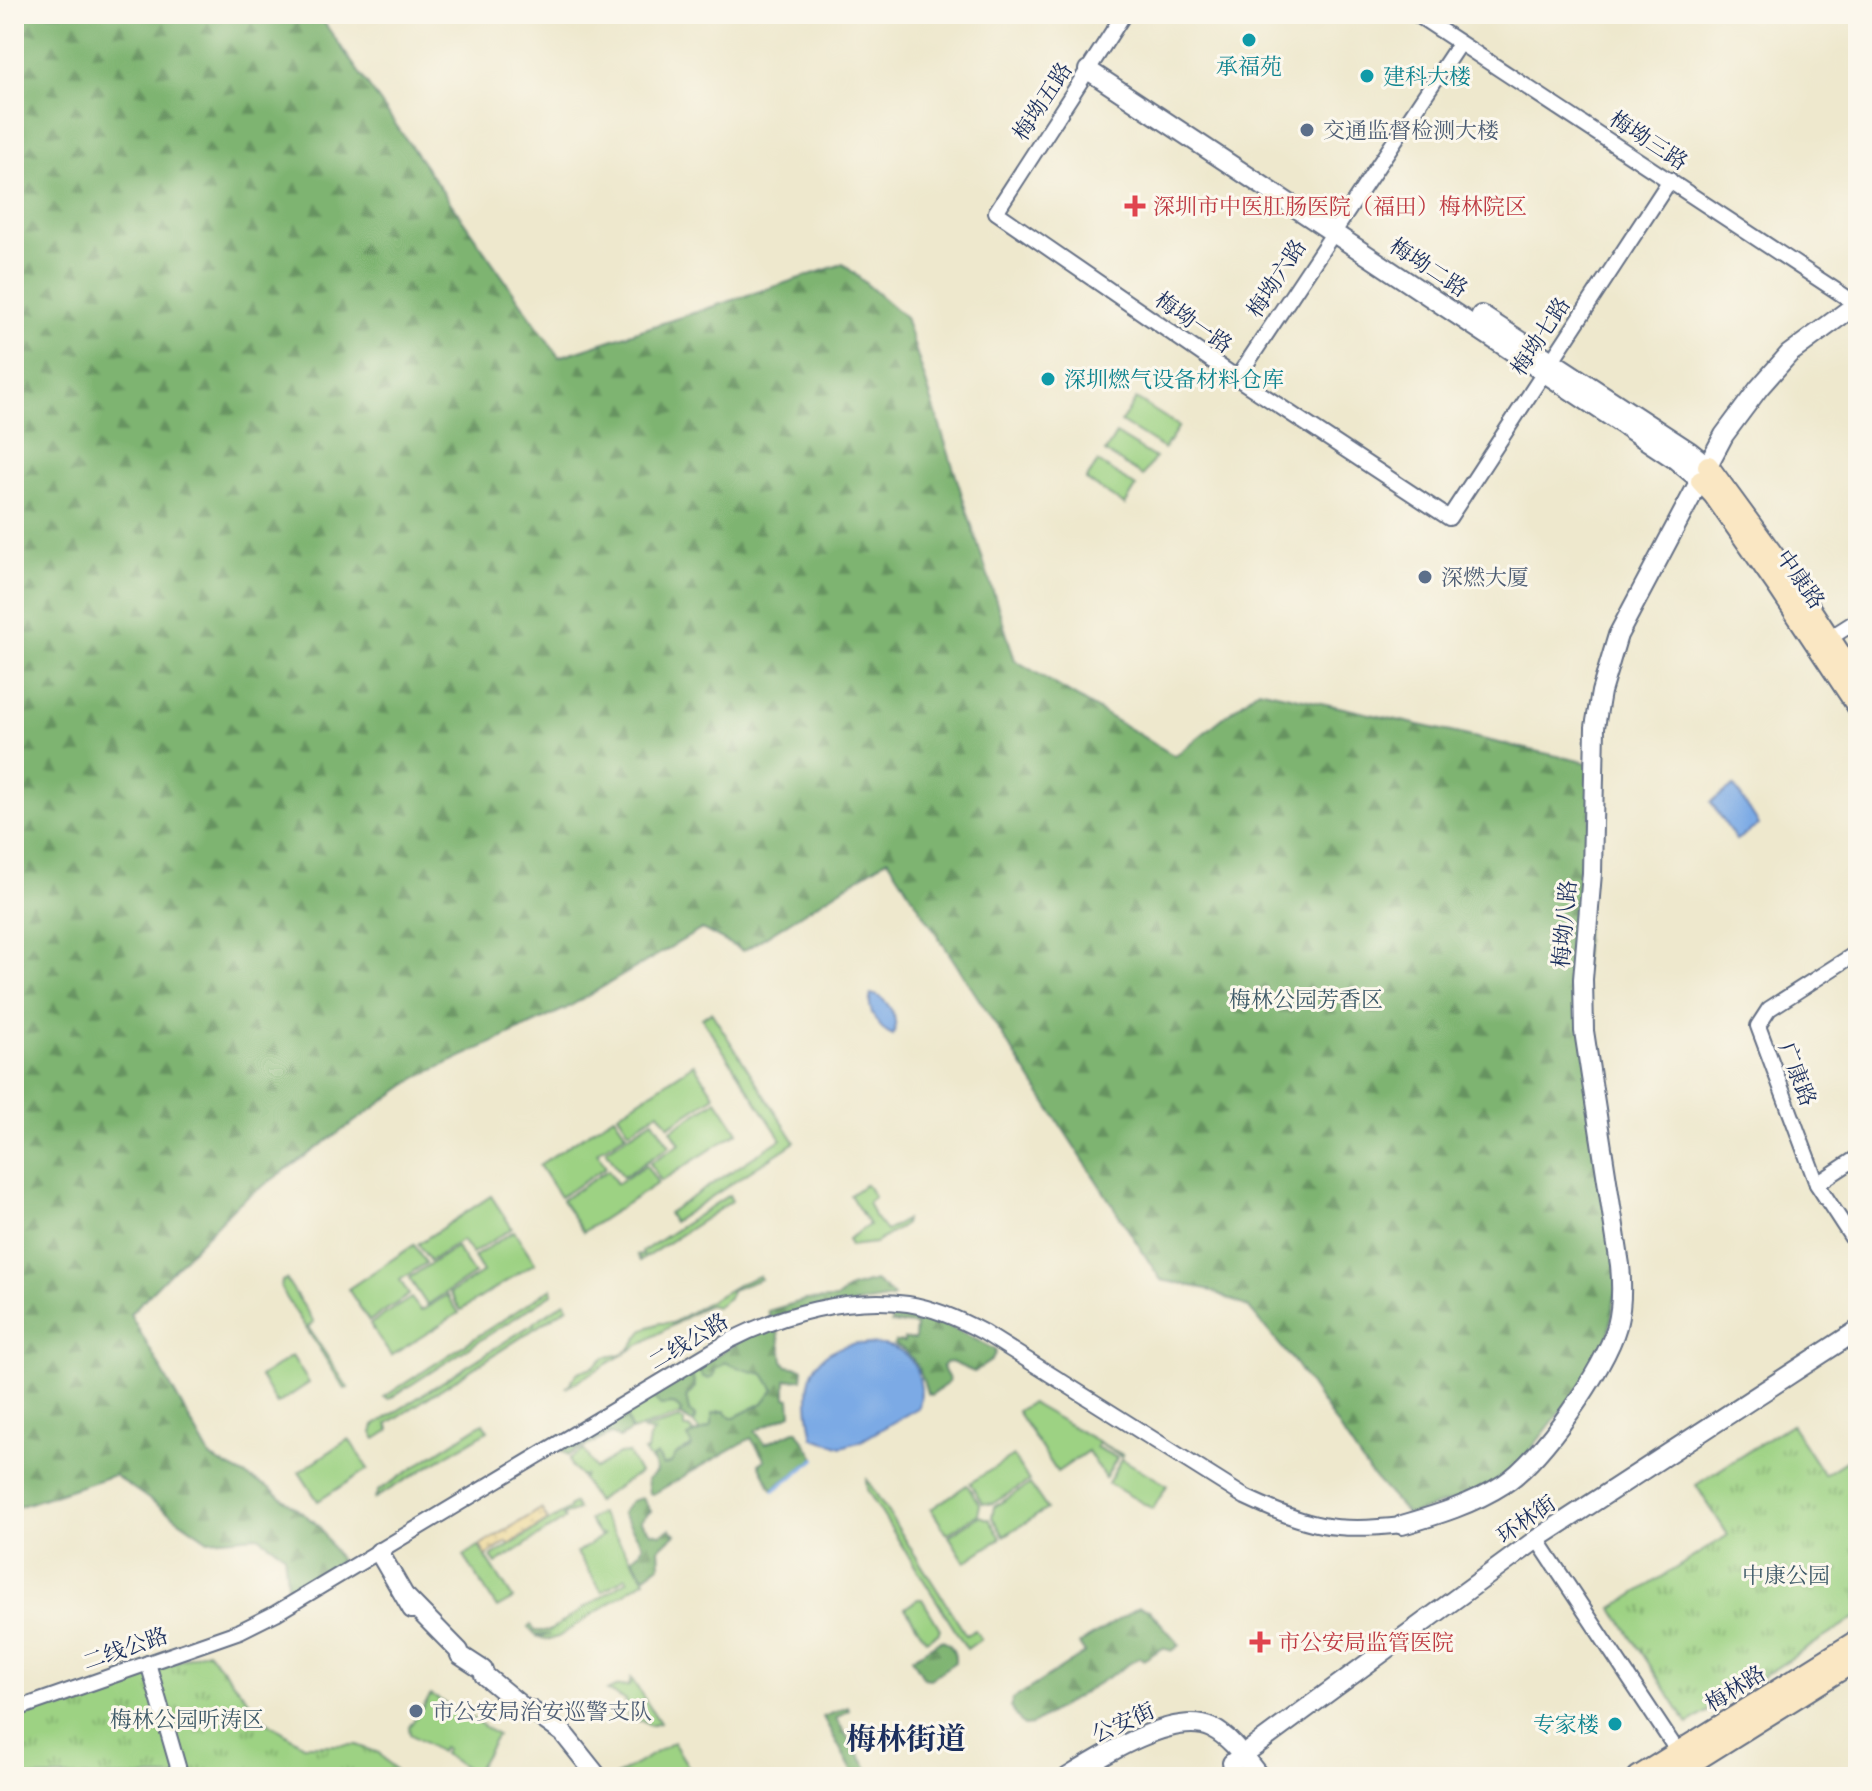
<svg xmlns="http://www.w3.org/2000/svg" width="1872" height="1791" viewBox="0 0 1872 1791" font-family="'IM FELL English','Noto Serif SC',serif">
<defs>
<pattern id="forest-firs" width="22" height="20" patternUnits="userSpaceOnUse" patternTransform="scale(2)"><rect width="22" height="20" fill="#7eb471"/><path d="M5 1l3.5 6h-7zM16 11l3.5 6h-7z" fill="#669360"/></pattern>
<pattern id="sand-dots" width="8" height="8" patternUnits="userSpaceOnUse" patternTransform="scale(2)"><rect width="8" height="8" fill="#eeda9e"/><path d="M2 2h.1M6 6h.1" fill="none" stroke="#ccbb8a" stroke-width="1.8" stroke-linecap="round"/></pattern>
<pattern id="park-tufts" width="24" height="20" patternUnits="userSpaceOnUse" patternTransform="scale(2)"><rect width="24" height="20" fill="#9dd283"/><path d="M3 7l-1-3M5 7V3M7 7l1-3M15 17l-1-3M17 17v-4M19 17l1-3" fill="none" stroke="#7fab6e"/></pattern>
</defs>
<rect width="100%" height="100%" fill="#fbf7ec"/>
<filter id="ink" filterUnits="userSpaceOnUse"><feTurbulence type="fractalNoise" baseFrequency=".0125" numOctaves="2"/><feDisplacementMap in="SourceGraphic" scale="16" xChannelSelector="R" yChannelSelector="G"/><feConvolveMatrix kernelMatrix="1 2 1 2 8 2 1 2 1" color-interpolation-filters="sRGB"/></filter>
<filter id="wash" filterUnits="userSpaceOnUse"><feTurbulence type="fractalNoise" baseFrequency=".006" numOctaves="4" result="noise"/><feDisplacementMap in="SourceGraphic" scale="32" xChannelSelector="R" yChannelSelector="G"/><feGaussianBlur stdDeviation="1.8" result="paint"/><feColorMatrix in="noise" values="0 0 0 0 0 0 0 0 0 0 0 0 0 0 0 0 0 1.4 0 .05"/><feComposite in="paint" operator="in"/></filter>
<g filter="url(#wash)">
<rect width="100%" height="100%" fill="#eee8cd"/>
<!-- grass -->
<g fill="#9dd283" stroke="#5c8070" stroke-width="2">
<path d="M1136,399l43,27 -15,23 -43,-27z"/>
<path d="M1116,434l39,24 -12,18 -38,-24z"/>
<path d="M1098,462l38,25 -11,18 -39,-25z"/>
<path d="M711,1012l84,130 -122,80 -5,-9 113,-74 -79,-121z"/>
<path d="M694,1064l21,32 -46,30 -10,-14 -30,19 -11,-17z"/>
<path d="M717,1100l21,32 -77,49 -11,-18 30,-19 -9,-14z"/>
<path d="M614,1116l12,18 -29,18 9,15 -46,30 -21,-32z"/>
<path d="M653,1120l17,26 -47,31 -17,-27z"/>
<path d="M646,1165l12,18 -75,49 -21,-32 46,-30 9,14z"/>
<path d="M866,1184l8,13 -6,5 6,14 12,15 19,-11 -1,5 -29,18 -25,3 -2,-7 21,-14 -19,-30z"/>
<path d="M729,1195l3,6 -92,60 -3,-6 6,1 -1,-4z"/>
<path d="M491,1196l21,32 -40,26 -10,-14 -32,21 -12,-17z"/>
<path d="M514,1231l21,32 -74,47 -11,-17 33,-21 -9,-15z"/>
<path d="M414,1245l12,18 -26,17 9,15 -40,26 -21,-32z"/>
<path d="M456,1247l18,27 -47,31 -18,-27z"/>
<path d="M759,1276l2,3 -30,11 -2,8 -13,9 -7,-2 -7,3 -136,80 12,-16 15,-5 12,-10 15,-2 10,-6 14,-20 16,-6h12l67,-39z"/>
<path d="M286,1279l28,43 -6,5 40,61 -3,1 -64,-100 1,-8z"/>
<path d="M552,1288v6l-163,105 -5,-2z"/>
<path d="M447,1295l12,18 -68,43 -21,-32 41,-26 10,13z"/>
<path d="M565,1302l3,5 -181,117 3,6 -14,9 -4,-6 2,-7 157,-101h3l-1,-2z"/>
<path d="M292,1356l17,27 -32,21 -17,-27z"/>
<path d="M725,1362l40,12 9,16 -11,13 -28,14h-4l-6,-6h-7l-6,15 -12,6 -6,-8 1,-8 -6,-5 -3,-14 9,-10 -4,-16 6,-4 18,2z"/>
<path d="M652,1395l22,9 7,7v4l-50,16 -6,-20z"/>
<path d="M1031,1403l82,47 10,5 -1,2 -24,-14 -2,4 21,11 -12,20 -17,-27 -31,21 -40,-61z"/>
<path d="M680,1419l4,2v7h5l5,5 -5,4 4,9 -16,8 -6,9 -8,3 -4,-9 -7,2 1,5 -9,-13h3l2,-13 5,-6 -12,-2z"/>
<path d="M483,1423l5,8 -113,67 3,-7z"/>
<path d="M349,1439l19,30 -50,32 -19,-29z"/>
<path d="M584,1450l11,19 24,-15 9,-1 11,20 -43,28 -14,-22 3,-4 -4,2 -10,-11 -2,-7z"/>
<path d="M1013,1456l16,25 -37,23 -10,-1 -12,-20z"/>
<path d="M1122,1459l45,26 -14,24 -45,-26z"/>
<path d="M866,1478l100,157 9,-5 6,9 -14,10 -100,-159z"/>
<path d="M1030,1484l17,25 -43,27 -12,-19 2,-10z"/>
<path d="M967,1485l13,20 -2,9 -31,20 -16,-25z"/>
<path d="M574,1503l4,7 -15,5 2,4 -69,45 -5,-7 78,-48v-2z"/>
<path d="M600,1513l45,67 -87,57 -10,3 -12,-4 14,-1 -15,-1 -7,-6 3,-3 4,6h14l79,-51 -2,-3 -24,15 -25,-39 26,-18 -5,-1 -9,-14z"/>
<path d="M979,1516l10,3 12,19 -36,24 -16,-26z"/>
<path d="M479,1546l34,53 -16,9 -33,-52z"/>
<path d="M918,1599h4l18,30 -2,4 -12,7 -21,-32z"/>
<path d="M631,1678l29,45 -10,3 -6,-5h-16l-2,-21 -19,-9 8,-4 14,-1z"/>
<path d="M431,1695l32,18 -3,5 3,2 4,-5 30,20 -21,36h-5l-28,-17 3,-5 -3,-2 -3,5 -30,-18 -1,-7z"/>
<path d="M673,1742l22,35h-80z"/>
</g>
<!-- forest -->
<g fill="url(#forest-firs)" stroke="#4c7268" stroke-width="2">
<path d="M14,14h304l241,343 284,-93 62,53 110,343 160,96 84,-67 334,75 -10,215 37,286 -14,88 -102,131 -96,31 -40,-44 -73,-108 -47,-56 -41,-18 -46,-9 -273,-421 -145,92 -41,-22 -137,80 -147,68 -182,128 -106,109 81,144 57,29 51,39 21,35 -52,32 -4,-39 -26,-18 -50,4 -94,-65 -100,33z"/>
<path d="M875,1281l19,15 -2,2 -122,20 -2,-7 37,-11 31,-1 14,-11z"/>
<path d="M892,1314c42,3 68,16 104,37l-4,9 -18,12 -23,-10 -6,1 -3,4 7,12 -1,4 -17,12 -4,-2c-5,-18 -13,-42 -33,-48l1,-3h9v-3h11l1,-14 -25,-2z"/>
<path d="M777,1326l6,34 4,6 16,2 -1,11 -16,1v18l4,1 1,15 -36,17 10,13 32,-14 18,28 -43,31 -13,-25 6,-4 -14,-22 -98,56 -4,-1 -2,-13 9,-8 -4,-14 5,-3 6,11 8,-3 6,-9 15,-7 -4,-10 24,-11v-13l13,-2 6,6h4l28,-14 11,-13 -10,-16c-6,0 -35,-9 -39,-12l-10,7 -1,7 -5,3 -6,-2 -6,-10 60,-36z"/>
<path d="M691,1371l4,16 -9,10 3,14 6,5 -1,8 -13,-9v-4l-7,-7 -14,1 -8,-10z"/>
<path d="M625,1411l6,20 -12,7 -8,-4 -43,21 -8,-5z"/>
<path d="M642,1498l9,13 -11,10 11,11 10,2 9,-5 6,5 -17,14 1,17 -16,12 -12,-19 8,-6 3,-7 -21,-32 9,-12z"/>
<path d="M1139,1607l10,3 31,35 -8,6 -9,-3 -20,12 -3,-3 -108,68 -8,1 -14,-19 3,-8 72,-46 -6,-9z"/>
<path d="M941,1640c9,1 15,13 14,22l-25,17 -6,-1 -12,-20z"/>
<path d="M848,1707l1,3 -13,9 33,51 -14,6 -32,-59z"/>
</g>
<!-- sand -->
<path fill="url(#sand-dots)" stroke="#84847e" stroke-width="2" d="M541,1509l7,11 -39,25 -2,-3 -21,14 -6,-10z"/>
<!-- park -->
<g fill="url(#park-tufts)" stroke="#5c8070" stroke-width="2">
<path d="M1791,1424l33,51 34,-22v163l-170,108 -75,-116 115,-73 -32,-50z"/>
<path d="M207,1651l59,70 37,24h54l22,8 22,24h-387v-59z"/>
</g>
<!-- water -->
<g fill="#7baae5" stroke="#4b6ca2" stroke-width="2">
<path d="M1734,786l25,39 -23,15 -25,-38z"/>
<path d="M871,994c17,3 29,25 22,41 -15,-6 -27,-25 -22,-41z"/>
<path d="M857,1343c11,3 21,0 31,3 28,6 37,37 31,61l-58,34 -19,6 -29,-9c-9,-45 -12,-86 44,-95z"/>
</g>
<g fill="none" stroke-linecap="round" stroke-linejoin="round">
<!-- stream -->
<path stroke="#7baae5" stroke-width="4" d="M774,1490l41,-31"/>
</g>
</g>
<g filter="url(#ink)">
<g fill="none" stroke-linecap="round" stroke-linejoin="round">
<defs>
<g id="minor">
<path d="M1124,14l-128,198 241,166 212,140 221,-338"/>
<path d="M1416,14l442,291"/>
<path d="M1237,378l222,-334"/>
<path d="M1825,641l33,-21"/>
<path d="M1858,952l-89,57 -11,17 59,158 41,63"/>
<path d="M1817,1184l41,-27"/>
<path d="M1537,1539l141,213"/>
<path d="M148,1663l33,114"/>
<path d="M14,1710l226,-79 36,-18 453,-272c52,-27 119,-45 179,-37 27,4 51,15 75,28l262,165c62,29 88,36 157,28"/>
</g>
<g id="tertiary">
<path d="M1088,70l588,390 25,21"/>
<path d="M1481,315l208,136 19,15"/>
<path d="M1402,1525c35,-10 71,-21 102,-41 37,-24 101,-115 113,-158 5,-20 5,-40 3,-61l-36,-234 -1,-52 9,-106 3,-146 6,-35 17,-57 106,-200 35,-47 30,-34 69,-51"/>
<path d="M379,1552l33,57"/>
<path d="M407,1598l52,53 1,4 23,15 1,5 41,34 6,1 32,23 35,44"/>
<path d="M1232,1763l305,-224 321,-209"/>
<path d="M1068,1777c32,-20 106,-67 144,-49 20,10 34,32 48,49"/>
</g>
<g id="secondary">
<path d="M1708,466l79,108 71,107"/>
<path d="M1701,481l13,14 63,90 81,122"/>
<path d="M1638,1777l220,-137"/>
<path d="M1669,1777l189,-118"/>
</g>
</defs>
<!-- minor casing -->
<use href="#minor" stroke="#657085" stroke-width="18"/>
<!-- tertiary casing -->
<use href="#tertiary" stroke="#657085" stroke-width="22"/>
<!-- secondary casing -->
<use href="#secondary" stroke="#657085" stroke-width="24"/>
<!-- minor -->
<use href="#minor" stroke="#fff" stroke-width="14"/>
<!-- tertiary -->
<use href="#tertiary" stroke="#fff" stroke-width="18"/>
<!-- secondary -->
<use href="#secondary" stroke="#fae7c3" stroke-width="20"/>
</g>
</g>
<!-- markers -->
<g fill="#0f9aa8" stroke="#fbf7ec" stroke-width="3">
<circle cx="1249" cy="40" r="8"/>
<circle cx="1367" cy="76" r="8"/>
<circle cx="1048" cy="379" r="8"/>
<circle cx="1615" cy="1724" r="8"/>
</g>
<g fill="#5c6f8a" stroke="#fbf7ec" stroke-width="3">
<circle cx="1307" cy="130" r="8"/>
<circle cx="1425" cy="577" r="8"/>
<circle cx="416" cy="1711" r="8"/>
</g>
<g fill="#e0444e" stroke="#fbf7ec" stroke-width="3">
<path d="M1131 194h8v8h8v8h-8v8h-8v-8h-8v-8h8z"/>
<path d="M1256 1630h8v8h8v8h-8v8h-8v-8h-8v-8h8z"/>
</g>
<g text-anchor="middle" stroke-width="6" stroke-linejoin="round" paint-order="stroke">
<!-- culture labels -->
<g font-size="22" fill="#0d838f" stroke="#fbf7ec" text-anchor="start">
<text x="1249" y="74" text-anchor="middle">承福苑</text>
<text x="1383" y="84">建科大楼</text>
<text x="1064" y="387">深圳燃气设备材料仓库</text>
<text x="1599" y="1732" text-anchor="end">专家楼</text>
</g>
<!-- street labels -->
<g font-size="22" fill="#1b2f5e" stroke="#fbf7ec">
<text transform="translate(1042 101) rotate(-57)" y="8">梅坳五路</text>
<text transform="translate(1649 140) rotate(33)" y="8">梅坳三路</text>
<text transform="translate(1429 267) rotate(33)" y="8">梅坳二路</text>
<text transform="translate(1276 278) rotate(-57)" y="8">梅坳六路</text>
<text transform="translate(1194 322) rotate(35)" y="8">梅坳一路</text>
<text transform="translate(1540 336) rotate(-57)" y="8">梅坳七路</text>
<text transform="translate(1801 579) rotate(55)" y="8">中康路</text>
<text transform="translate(1564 924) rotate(-85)" y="8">梅坳八路</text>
<text transform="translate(1798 1074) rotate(69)" y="8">广康路</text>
<text transform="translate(688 1341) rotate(-31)" y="8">二线公路</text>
<text transform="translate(1526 1519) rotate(-35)" y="8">环林街</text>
<text transform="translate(125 1648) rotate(-19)" y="8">二线公路</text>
<text transform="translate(1735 1688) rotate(-32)" y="8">梅林路</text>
<text transform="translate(1123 1722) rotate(-24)" y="8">公安街</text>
</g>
<!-- service labels -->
<g font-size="22" fill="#4e5e75" stroke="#fbf7ec" text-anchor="start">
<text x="1323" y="138">交通监督检测大楼</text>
<text x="1441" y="585">深燃大厦</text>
<text x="432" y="1719">市公安局治安巡警支队</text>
</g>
<!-- health labels -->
<g font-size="22" fill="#be3a42" stroke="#fbf7ec" text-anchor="start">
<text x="1153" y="214">深圳市中医肛肠医院（福田）梅林院区</text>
<text x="1278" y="1650">市公安局监管医院</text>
</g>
<!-- park labels -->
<g font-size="22" fill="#3c5867" stroke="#fbf7ec">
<text x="1306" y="1007">梅林公园芳香区</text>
<text x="1786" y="1583">中康公园</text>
<text x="187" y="1727">梅林公园听涛区</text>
</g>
<!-- district labels -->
<g font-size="30" font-weight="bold" fill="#1b2f5e" stroke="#fbf7ec">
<text x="906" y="1749">梅林街道</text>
</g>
</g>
<!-- margin -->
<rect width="1872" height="1791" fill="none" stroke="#fbf7ec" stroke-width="48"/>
</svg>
